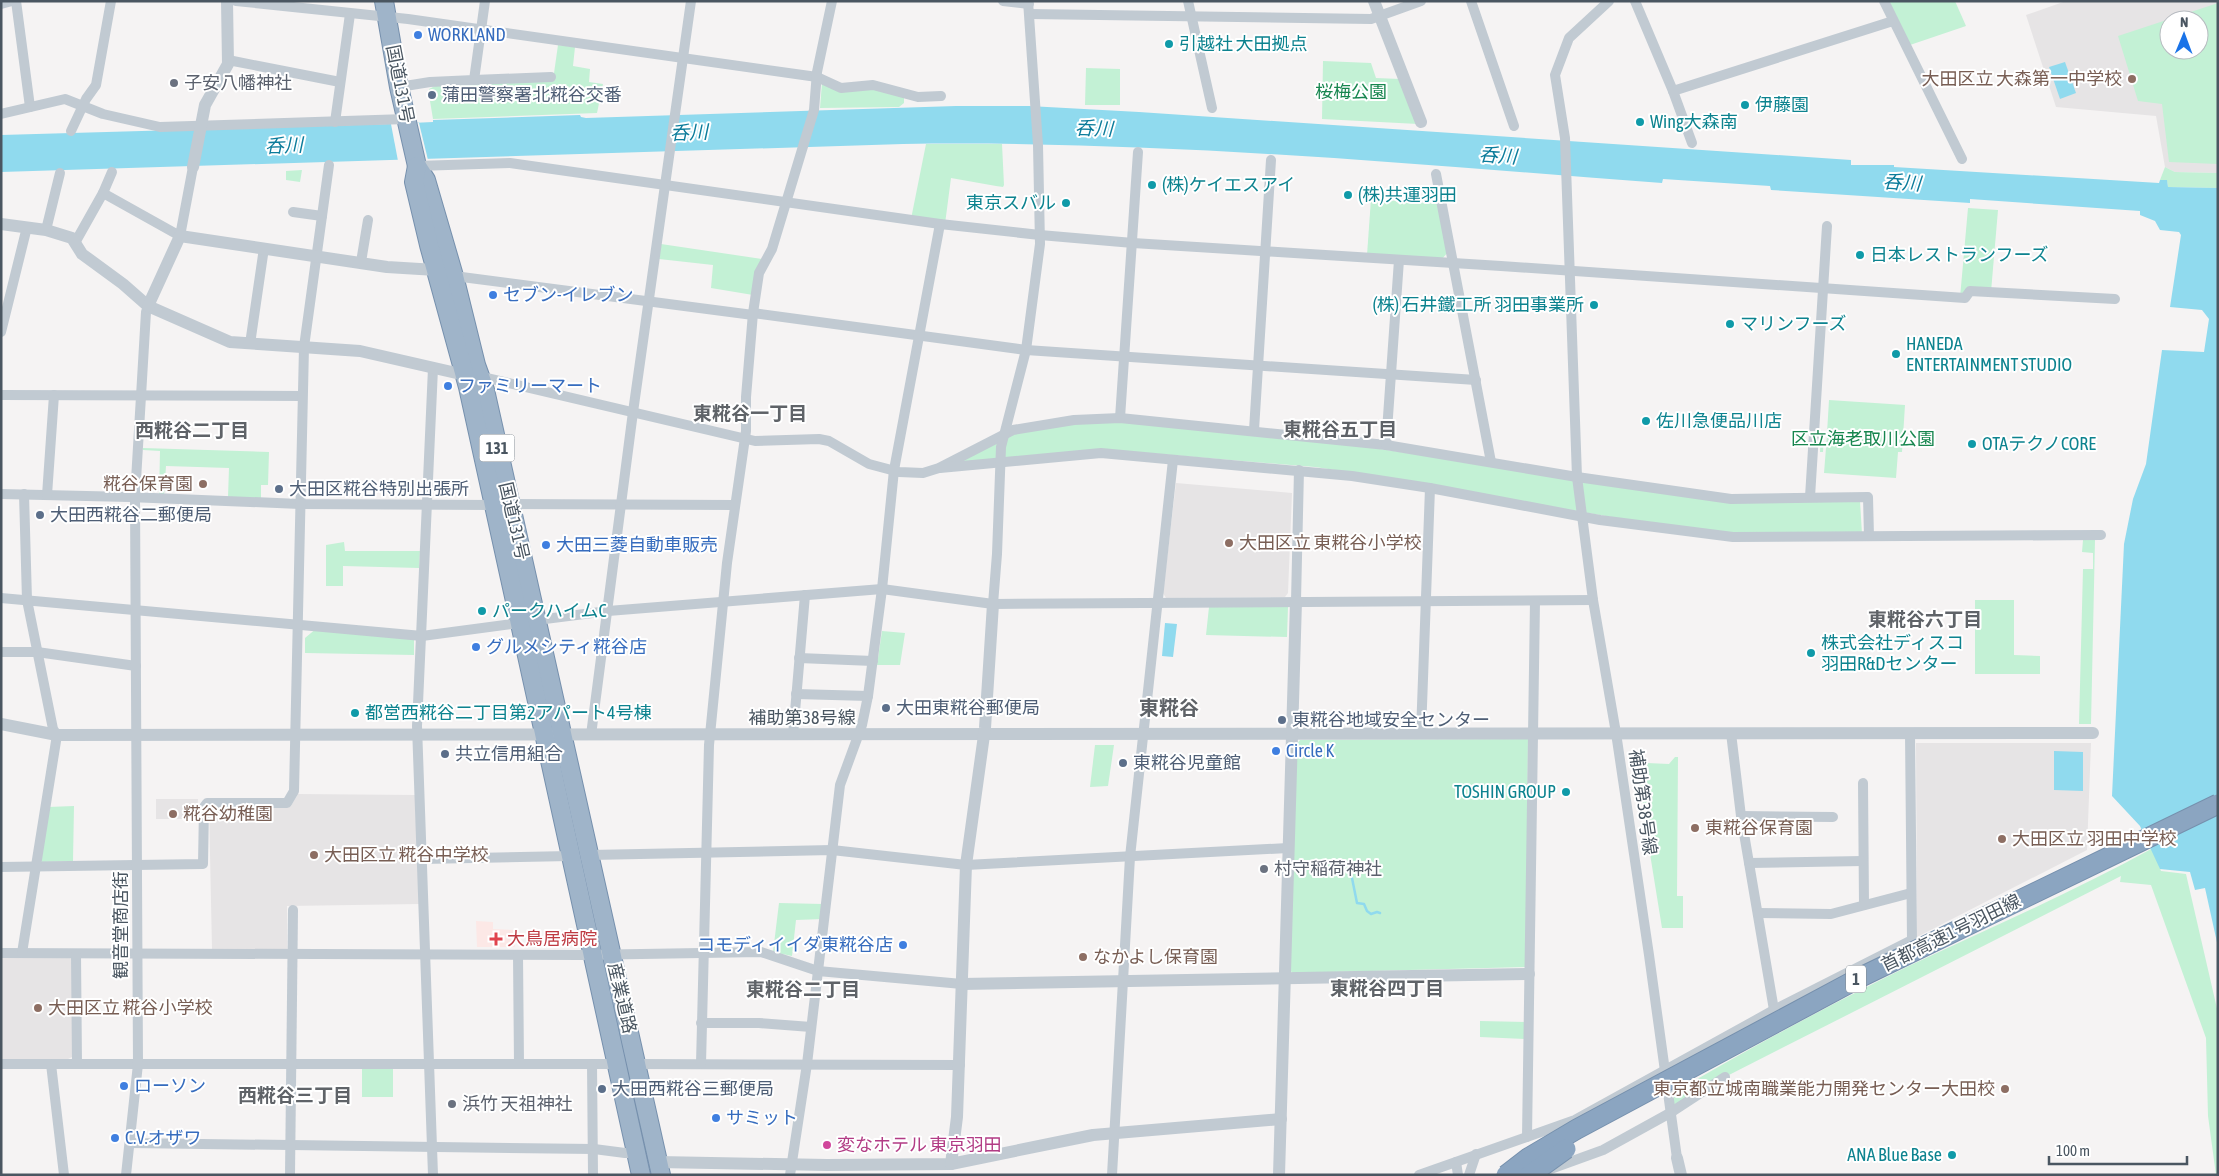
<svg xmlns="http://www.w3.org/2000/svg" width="2219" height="1176" viewBox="0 0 2219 1176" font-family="'Asap Condensed','Noto Sans JP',sans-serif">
<rect width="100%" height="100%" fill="#f5f3f3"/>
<!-- education -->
<g fill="#e6e4e5" fill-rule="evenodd">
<path d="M2066,1h152v172l-43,-1 -10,-5 -9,-51 -100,-9 -30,-92zM2169,20h30v30h-30z"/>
<path d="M1176,483l116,10 -4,100 -3,4 -119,1 -3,-5z"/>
<path d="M1916,743h175l-4,107 -170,87z"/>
<path d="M298,794l117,1 4,109 -132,2v44l-75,-1 -3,-143h82z"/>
<path d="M156,799h42l-1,20h-41z"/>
<path d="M1,958h69l4,2v96l-6,3h-67z"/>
</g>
<!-- medical -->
<path fill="#fce8e6" d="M476,921l17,1v7l22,1v17h-38z"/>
<!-- green -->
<g fill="#c3f1d5" fill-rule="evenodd">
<path d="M1889,1h66l11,25 -56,19z"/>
<path d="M2218,3v161l-49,-2 -7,-58 -24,-3 -20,-65zM2169,20h30v30h-30z"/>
<path d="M558,45l17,2 -2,19 17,3 -1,13 14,2 -6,29 -164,6 -3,-18 6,-1 -2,-10 -5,1v-2l6,-3 119,-13z"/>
<path d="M1323,61l48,2 5,15 24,1 18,45 -96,-5z"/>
<path d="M1086,68l34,1v36h-35z"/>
<path d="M822,83l51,6 31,8v6l-5,4 -79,1z"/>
<path d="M926,144h76l2,41 -1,2 -7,-1 -45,-8 -6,46 -34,-5z"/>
<path d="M2165,167l10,5 43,1v15l-50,-1 -1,-6 -7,-1z"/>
<path d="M302,170l-2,12 -14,-2v-9z"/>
<path d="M1371,199l68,5 9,48 -6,7 -75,-4z"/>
<path d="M1968,208l30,2 -7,82 -31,6z"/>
<path d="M661,244l101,15 -9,36 -42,-7 2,-23 -54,-6z"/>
<path d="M1829,400l76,5 -3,47h-4l-2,26 -72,-5 3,-38h-3l-1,17h-3l1,-19h6z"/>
<path d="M1120,420l192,19 421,62h127l2,33 -125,1 -51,-5 -304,-53 -67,-10 -214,-18 -151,18 55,-32 69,-12z"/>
<path d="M143,448l126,4 -1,33h-7v15l-33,-3 1,-29 -63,-2 -2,30h-5l1,-45 -17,-1z"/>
<path d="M2083,540h12l-4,184h-12l4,-155h10v-16l-11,-1z"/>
<path d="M344,542l1,9h75l-1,17 -76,-2v20h-17v-41z"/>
<path d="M1975,600h39v55l26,1v18h-65z"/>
<path d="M1209,607h79l-1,30 -81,-2z"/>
<path d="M317,628l97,9v18l-109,-2v-15z"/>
<path d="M882,631l23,2 -5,32h-23z"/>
<path d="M1528,739l-2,228 -233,6 -4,-3 7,-225 4,-5z"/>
<path d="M1095,745h19l-6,41 -18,1z"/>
<path d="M1639,754l8,9 22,1 6,-7h3l-1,139h6v32h-21l-27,-167z"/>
<path d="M74,806l-1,55 -31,1 -2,-4 8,-51z"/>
<path d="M2153,848l8,23 25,3 32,139v162h-2l-8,-59 -2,-78 -55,-153 -31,-3 1,-6 -396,201 -55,36 -2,-17c80,-47 161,-91 243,-131 81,-38 164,-74 242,-117z"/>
<path d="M779,903l44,1v15l-27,1 -4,36 -19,-4z"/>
<path d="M1480,1021l48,1 -3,17 -45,-2z"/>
<rect x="362" y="1068" width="31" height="29"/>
</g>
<!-- water -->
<g fill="#90daee">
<path d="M2065,62l11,31 -16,6 -11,-32z"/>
<path d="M956,106h73l110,6 712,48v5h43v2l265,16 1,-3h7l1,7 50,1v759l-13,-59 -10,2 -5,-18 -30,-3 -20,-43 -28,-30 12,-252 9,-45 13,-35 16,-114 42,2 5,-33 -7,-9 -32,-3 11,-72 -2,-3 -19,-2 -5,-9 -15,-6v-4l-170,-12v4l-199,-13 -1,-4 -107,-7 -1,4c-252,-19 -506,-43 -759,-39l-902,28v-37l390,-11 42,-2v-2l147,-5 1,2 5,1z"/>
<path d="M1165,623l12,1 -4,33 -11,-1z"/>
<path d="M2054,751l29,1v39l-29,-1z"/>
</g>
<!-- pier -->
<path fill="#f5f3f3" d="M419,123l9,37 -30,1 -7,-37z"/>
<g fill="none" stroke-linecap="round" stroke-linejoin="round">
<!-- stream -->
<path stroke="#90daee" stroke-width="2.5" d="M1352,878l5,25 7,1 3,7 4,3 6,-2 3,1"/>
<defs>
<g id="trunk">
<path d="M384,1l15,86 18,79 9,14 28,96 22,89 9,25 176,785"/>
<path d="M417,166l-3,16 15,63 39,142 173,788"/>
</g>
</defs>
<!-- trunk casing -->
<use href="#trunk" stroke="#7690ad" stroke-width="20"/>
<!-- minor -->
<g stroke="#c1cad2" stroke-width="10">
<path d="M16,1l14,106"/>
<path d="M236,1l172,18 409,58 24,11 32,-3 45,12 23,-1"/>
<path d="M1003,1l26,3"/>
<path d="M1188,1l24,107"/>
<path d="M1471,1l43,125"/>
<path d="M1609,1l-40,37 -14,37 10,63 12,339 16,123 23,133 33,222 28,203"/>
<path d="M1635,1l38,90 220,-70"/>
<path d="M1884,1l78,158"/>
<path d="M1,4l11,-3"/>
<path d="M1030,14l341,5 50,-18"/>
<path d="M228,60l112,22"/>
<path d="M474,80l77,-3"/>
<path d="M399,87l31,-5 44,-2 11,-79"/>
<path d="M1673,91l19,52"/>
<path d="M1,114l64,-15 38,15 57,13 246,-8"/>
<path d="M335,122l15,-108"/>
<path d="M71,131l15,-32 10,-14 15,-84"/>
<path d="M417,166l93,-3 430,61 100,11 93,8 368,23 464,32 5,-7 145,8"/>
<path d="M1436,174l55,288"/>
<path d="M103,193l77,43 13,-69"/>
<path d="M293,212l29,4"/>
<path d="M46,230l14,-57"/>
<path d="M76,241l27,-48 9,-21"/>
<path d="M361,262l7,-42"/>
<path d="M454,276l299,39"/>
<path d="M753,313l273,37 450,30"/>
<path d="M1,332l26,-105"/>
<path d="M250,344l14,-96"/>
<path d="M479,376l276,65 64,-2 10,2 40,23 30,8 24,1 16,-5 74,-38 61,-10 46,-2 266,27 191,32 154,22 137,-2 1,39"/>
<path d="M1,395l301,1"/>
<path d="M1120,418l18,-266"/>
<path d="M1254,430l17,-270"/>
<path d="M1386,445l13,-185"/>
<path d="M940,468l161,-15 251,23 78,12 170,32 133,17 368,-2"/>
<path d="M1,494l128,3 171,7 193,1"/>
<path d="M47,495l7,-100"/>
<path d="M1810,497l17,-271"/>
<path d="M510,504l225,1"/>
<path d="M1,598l421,38 97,-13"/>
<path d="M1296,601l3,-131"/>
<path d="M993,604l4,-50 4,-107 25,-97 14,-106 -2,-99 -10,-144"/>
<path d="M537,620l71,-9 274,-22 111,15 600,-4"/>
<path d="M1,652h36l99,14"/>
<path d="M799,658l74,3"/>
<path d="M796,694l72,2"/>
<path d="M1421,733l9,-245"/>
<path d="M1731,733l10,83 33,194"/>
<path d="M591,735l42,-323 58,-411"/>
<path d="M793,735l12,-140"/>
<path d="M1863,783l1,122"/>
<path d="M1741,816l92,1"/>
<path d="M590,855l242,-5 134,15 322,-17"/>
<path d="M422,859l148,-3"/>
<path d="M1749,863l114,-2"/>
<path d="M1,867l202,-3 1,-57 3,-4h80l7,-12 10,-444 25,-182"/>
<path d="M1758,913l73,1 80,-21"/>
<path d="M1,953l580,2 180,-3 57,19 144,13"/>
<path d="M22,953l35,-218 -4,-6 -26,-129 -3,-106"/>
<path d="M76,954l1,110"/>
<path d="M518,955l1,109"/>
<path d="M701,1023h58l52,4"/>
<path d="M1,1064h615"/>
<path d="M51,1064l13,111"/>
<path d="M592,1064l1,111"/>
<path d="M637,1064l323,1"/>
<path d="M701,1064l8,-319 18,-182 19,-132v-34l7,-84 6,-40 13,-24 42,-139 3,-38 15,-71"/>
<path d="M1527,1137l8,-536"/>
<path d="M130,1143l464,6 31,4h11"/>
<path d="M1456,1162l2,13"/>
<path d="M1545,1171l58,-21 67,-37 55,-36"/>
<path d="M126,1175l12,-111 -3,-567 11,-185 2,-6"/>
<path d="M290,1175l3,-265"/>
<path d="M433,1175l-16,-449 16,-358"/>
<path d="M790,1175l17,-111 33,-279 22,-60 6,-29 14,-107 12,-119 46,-246"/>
<path d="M1112,1175l18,-318 43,-397"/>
<path d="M1419,1175l156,-55 199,-110 138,-70 -2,-207"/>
<path d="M1469,1175l7,-21"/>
</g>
<!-- tertiary -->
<g stroke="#c1cad2" stroke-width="12">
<path d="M1374,1l47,121"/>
<path d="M193,167l12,-62 23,-41 -1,-63"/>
<path d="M1,224l45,6 26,8 10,16 41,30 25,22 82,36 130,9 105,24"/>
<path d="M148,306l32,-70 207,31 49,3"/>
<path d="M1,724l56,11c678,1 1357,-2 2036,-2"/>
<path d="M962,984l567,-10"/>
<path d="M1677,1158l4,17"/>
<path d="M658,1162l169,3 124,-1 142,-29 188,-16"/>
<path d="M951,1164l6,-47 9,-252 19,-137 8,-124"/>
<path d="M1279,1175l17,-574"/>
</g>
<!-- trunk -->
<use href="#trunk" stroke="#9fb4c9" stroke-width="18"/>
<defs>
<g id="motorway-bridge">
<path d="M1506,1175l22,-17 49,-29 284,-152 357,-173"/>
<path d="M1530,1175l36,-26"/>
</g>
</defs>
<!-- motorway-bridge casing -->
<use href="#motorway-bridge" stroke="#7690ad" stroke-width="21" stroke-linecap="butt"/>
<!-- motorway-bridge -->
<use href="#motorway-bridge" stroke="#8ba5c1" stroke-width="19"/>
</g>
<!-- markers -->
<g fill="#3f7fe0" stroke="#fff" stroke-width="2">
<circle cx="418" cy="35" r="5"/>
<circle cx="493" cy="295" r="5"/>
<circle cx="448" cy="386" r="5"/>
<circle cx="546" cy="545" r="5"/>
<circle cx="476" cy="647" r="5"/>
<circle cx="1276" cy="751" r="5"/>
<circle cx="903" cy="945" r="5"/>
<circle cx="124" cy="1086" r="5"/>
<circle cx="716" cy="1118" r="5"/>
<circle cx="115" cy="1138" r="5"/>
</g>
<g fill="#0f9aa8" stroke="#fff" stroke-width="2">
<circle cx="1169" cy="44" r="5"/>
<circle cx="1745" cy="105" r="5"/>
<circle cx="1640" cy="122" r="5"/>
<circle cx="1152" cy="185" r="5"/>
<circle cx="1348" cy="195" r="5"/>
<circle cx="1066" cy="203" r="5"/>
<circle cx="1860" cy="255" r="5"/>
<circle cx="1594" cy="305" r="5"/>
<circle cx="1730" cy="324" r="5"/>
<circle cx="1896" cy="354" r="5"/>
<circle cx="1646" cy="421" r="5"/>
<circle cx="1972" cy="444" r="5"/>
<circle cx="482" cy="611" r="5"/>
<circle cx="1811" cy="653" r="5"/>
<circle cx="355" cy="713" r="5"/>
<circle cx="1566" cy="792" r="5"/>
<circle cx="1952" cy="1155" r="5"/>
</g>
<g fill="#8d6e63" stroke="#fff" stroke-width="2">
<circle cx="2132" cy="79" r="5"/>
<circle cx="203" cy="484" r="5"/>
<circle cx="1229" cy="543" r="5"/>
<circle cx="173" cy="814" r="5"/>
<circle cx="1695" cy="828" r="5"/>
<circle cx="2002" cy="839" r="5"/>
<circle cx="314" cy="855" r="5"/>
<circle cx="1083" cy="957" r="5"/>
<circle cx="38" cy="1008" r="5"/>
<circle cx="2005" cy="1089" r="5"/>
</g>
<g fill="#6b7280" stroke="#fff" stroke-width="2">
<circle cx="174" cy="83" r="5"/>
<circle cx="1264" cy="869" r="5"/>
<circle cx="452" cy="1104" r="5"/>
</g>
<g fill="#5c6f8a" stroke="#fff" stroke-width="2">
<circle cx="432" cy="95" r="5"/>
<circle cx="279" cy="489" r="5"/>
<circle cx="40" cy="515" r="5"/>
<circle cx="886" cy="708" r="5"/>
<circle cx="1282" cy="720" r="5"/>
<circle cx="445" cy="754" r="5"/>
<circle cx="1123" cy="763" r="5"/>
<circle cx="602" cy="1089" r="5"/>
</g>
<path fill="#e0444e" stroke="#fff" stroke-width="2" d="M493.5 931.5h5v5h5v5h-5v5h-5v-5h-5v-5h5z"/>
<circle fill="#d1479c" stroke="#fff" stroke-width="2" cx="827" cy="1145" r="5"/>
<g text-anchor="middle" stroke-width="4" stroke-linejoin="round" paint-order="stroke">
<!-- shield labels -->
<g fill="#fff" stroke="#808990" stroke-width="1">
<rect x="479.5" y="434.5" width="35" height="27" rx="4"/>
<rect x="1846" y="965.5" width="20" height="27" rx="4"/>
</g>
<g font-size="16" font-weight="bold" fill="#4a5661">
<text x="497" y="454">131</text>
<text x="1856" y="985">1</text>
</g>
<!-- shop labels -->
<g font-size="18" fill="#366cbe" stroke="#fff" text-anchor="start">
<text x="428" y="41">WORKLAND</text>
<text x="503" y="301">セブン-イレブン</text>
<text x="458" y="392">ファミリーマート</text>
<text x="556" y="551">大田三菱自動車販売</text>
<text x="486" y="653">グルメシティ糀谷店</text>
<text x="1286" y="757">Circle K</text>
<text x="893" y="951" text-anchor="end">コモディイイダ東糀谷店</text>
<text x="134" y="1092">ローソン</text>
<text x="726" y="1124">サミット</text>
<text x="125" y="1144">C.V.オザワ</text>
</g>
<!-- culture labels -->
<g font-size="18" fill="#0d838f" stroke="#fff" text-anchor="start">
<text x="1179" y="50">引越社 大田拠点</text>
<text x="1755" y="111">伊藤園</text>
<text x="1650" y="128">Wing大森南</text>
<text x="1162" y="191">(株)ケイエスアイ</text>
<text x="1358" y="201">(株)共運羽田</text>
<text x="1056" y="209" text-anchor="end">東京スバル</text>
<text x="1870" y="261">日本レストランフーズ</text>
<text x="1584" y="311" text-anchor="end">(株) 石井鐵工所 羽田事業所</text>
<text x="1740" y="330">マリンフーズ</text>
<text x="1906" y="350">HANEDA<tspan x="1906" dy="21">ENTERTAINMENT STUDIO</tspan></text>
<text x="1656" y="427">佐川急便品川店</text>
<text x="1982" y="450">OTAテクノCORE</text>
<text x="492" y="617">パークハイムC</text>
<text x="1821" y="649">株式会社ディスコ<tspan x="1821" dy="21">羽田R&amp;Dセンター</tspan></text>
<text x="365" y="719">都営西糀谷二丁目第2アパート4号棟</text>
<text x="1556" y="798" text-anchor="end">TOSHIN GROUP</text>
<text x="1942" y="1161" text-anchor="end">ANA Blue Base</text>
</g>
<!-- education labels -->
<g font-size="18" fill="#785e54" stroke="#fff" text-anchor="start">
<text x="2122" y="85" text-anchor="end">大田区立 大森第一中学校</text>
<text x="193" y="490" text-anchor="end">糀谷保育園</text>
<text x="1239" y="549">大田区立 東糀谷小学校</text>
<text x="183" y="820">糀谷幼稚園</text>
<text x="1705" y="834">東糀谷保育園</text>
<text x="2012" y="845">大田区立 羽田中学校</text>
<text x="324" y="861">大田区立 糀谷中学校</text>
<text x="1093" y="963">なかよし保育園</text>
<text x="48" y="1014">大田区立 糀谷小学校</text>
<text x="1995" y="1095" text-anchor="end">東京都立城南職業能力開発センター大田校</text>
</g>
<!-- worship labels -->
<g font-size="18" fill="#5b616d" stroke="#fff" text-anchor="start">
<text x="184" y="89">子安八幡神社</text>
<text x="1274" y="875">村守稲荷神社</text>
<text x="462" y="1110">浜竹 天祖神社</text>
</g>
<!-- street labels -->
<g font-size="18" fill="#4a5661" stroke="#fff">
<text transform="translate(400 84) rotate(79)" y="6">国道131号</text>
<text transform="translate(514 521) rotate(77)" y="6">国道131号</text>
<text x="802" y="724">補助第38号線</text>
<text transform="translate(1643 802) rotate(82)" y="6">補助第38号線</text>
<text transform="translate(121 925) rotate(-90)" y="6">観音堂商店街</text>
<text transform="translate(1951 933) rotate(-26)" y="6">首都高速1号羽田線</text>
<text transform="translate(622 998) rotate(77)" y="6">産業道路</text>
</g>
<!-- park labels -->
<g font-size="18" fill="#17864f" stroke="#fff">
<text x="1351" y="98">桜梅公園</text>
<text x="1863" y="445">区立海老取川公園</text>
</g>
<!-- service labels -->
<g font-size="18" fill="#4e5e75" stroke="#fff" text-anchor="start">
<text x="442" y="101">蒲田警察署北糀谷交番</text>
<text x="289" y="495">大田区糀谷特別出張所</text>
<text x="50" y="521">大田西糀谷二郵便局</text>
<text x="896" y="714">大田東糀谷郵便局</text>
<text x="1292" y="726">東糀谷地域安全センター</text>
<text x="455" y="760">共立信用組合</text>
<text x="1133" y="769">東糀谷児童館</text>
<text x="612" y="1095">大田西糀谷三郵便局</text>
</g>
<!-- health labels -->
<g font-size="18" fill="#be3a42" stroke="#fff" text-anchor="start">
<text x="507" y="945">大鳥居病院</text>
</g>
<!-- hotel labels -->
<g font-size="18" fill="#b23c85" stroke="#fff" text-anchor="start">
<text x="837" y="1151">変なホテル 東京羽田</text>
</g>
<!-- water labels -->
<g font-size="19" font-style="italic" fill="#0c7c9b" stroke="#fff">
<text transform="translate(1094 128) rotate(2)" y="7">呑川</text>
<text transform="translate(689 132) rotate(-2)" y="7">呑川</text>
<text transform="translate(284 145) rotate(-2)" y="7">呑川</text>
<text transform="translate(1498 155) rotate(4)" y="7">呑川</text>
<text transform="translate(1902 182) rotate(4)" y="7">呑川</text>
</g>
<!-- neighbourhood labels -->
<g font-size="19" font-weight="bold" fill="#5f6368" stroke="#fff">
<text x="750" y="420">東糀谷一丁目</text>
<text x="1340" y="436">東糀谷五丁目</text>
<text x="192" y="437">西糀谷二丁目</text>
<text x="1925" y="626">東糀谷六丁目</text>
<text x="1387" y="995">東糀谷四丁目</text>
<text x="803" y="996">東糀谷二丁目</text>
<text x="295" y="1102">西糀谷三丁目</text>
</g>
<!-- quarter labels -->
<g font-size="20" font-weight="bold" fill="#5f6368" stroke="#fff">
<text x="1169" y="715">東糀谷</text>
</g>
</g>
<!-- border -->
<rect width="2219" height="1176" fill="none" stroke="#4a5661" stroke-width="5"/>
<!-- north arrow -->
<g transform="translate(2184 35) rotate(1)"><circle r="24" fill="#ffffff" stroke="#b7bbc0"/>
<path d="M0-4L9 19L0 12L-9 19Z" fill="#1a73e8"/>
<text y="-8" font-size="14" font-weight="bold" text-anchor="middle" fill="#4a5661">N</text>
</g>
<!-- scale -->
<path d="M2049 1156v8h138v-8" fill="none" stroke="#4a5661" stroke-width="2.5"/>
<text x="2056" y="1156" font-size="15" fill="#4a5661" stroke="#ffffff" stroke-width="4" paint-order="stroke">100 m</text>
</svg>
